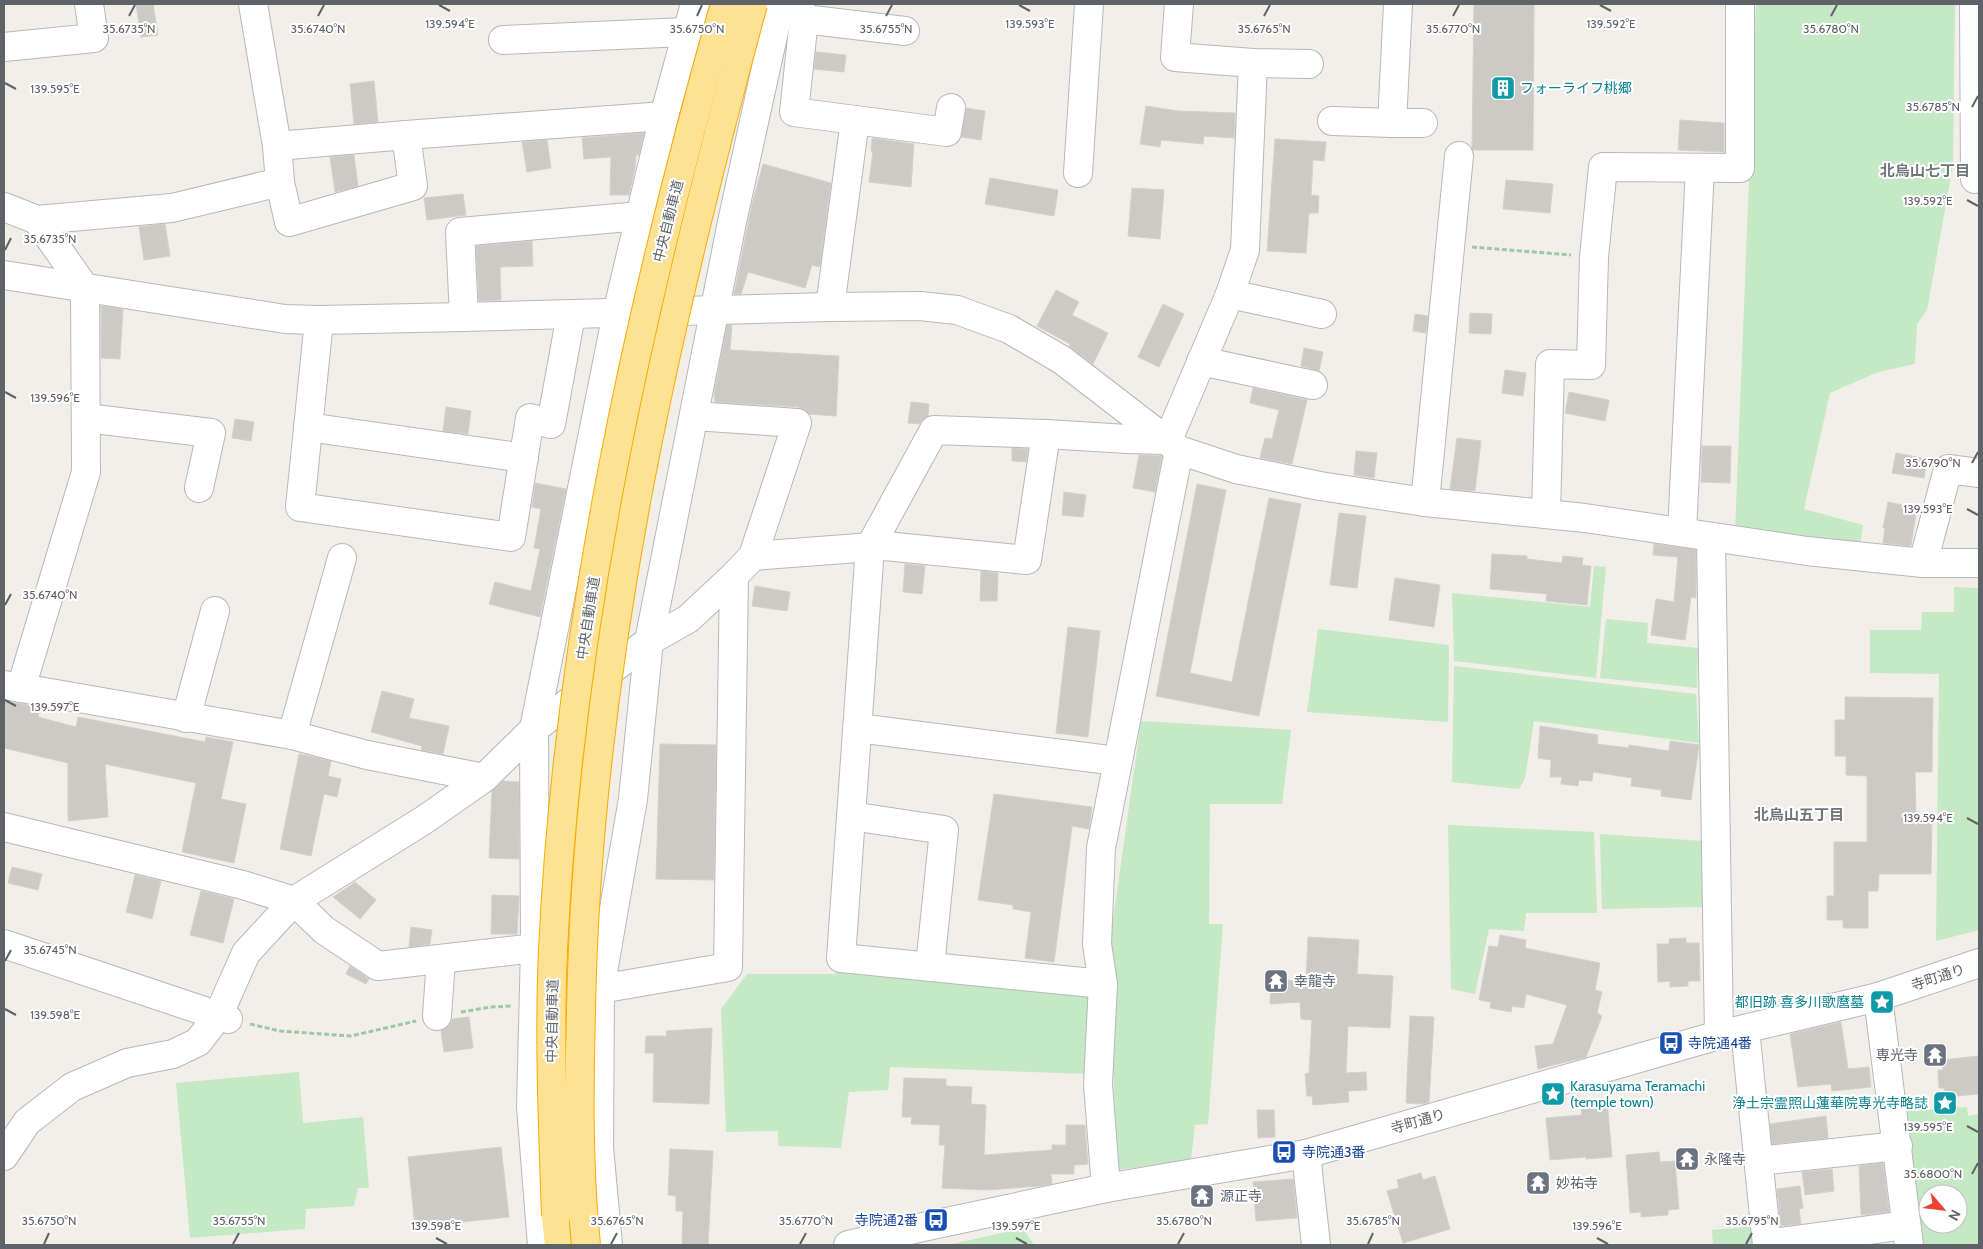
<svg xmlns="http://www.w3.org/2000/svg" width="1983" height="1249" viewBox="0 0 1983 1249" font-family="Cabin,'Noto Sans JP',sans-serif">
<rect width="100%" height="100%" fill="#f1efe8"/>
<!-- green -->
<g fill="#c5e8c5" fill-rule="evenodd">
<path d="M1756,4h199l-2,161 -26,145 -10,14 -2,40 -37,8 -48,21 -26,116 59,16 -3,22 -125,-15z"/>
<path d="M1594,566l12,1 -10,111 -142,-17 -2,-68 138,14z"/>
<path d="M1954,587l25,1v342l-43,11 3,-267 -69,-1v-43h51l1,-18h32z"/>
<path d="M1606,619l42,4 -1,20 51,5 -1,40 -97,-10z"/>
<path d="M1318,629l131,16 -1,77 -141,-10z"/>
<path d="M1454,666l242,28 3,49 -165,-22 -9,57 -6,11 -67,-7z"/>
<path d="M1141,721l150,9 -9,74h-72l-1,120h14l-15,200 -13,1 -4,35 -74,10 -8,-222z"/>
<path d="M1448,825l146,7 3,81h-71l-2,18 -35,-2 -14,65 -24,-5z"/>
<path d="M1600,834l102,7 2,66 -102,2z"/>
<path d="M839,966l257,26 -5,82 -201,-7 -2,23 -39,2 -8,56 -63,-2v-15l-52,1 -5,-123 26,-35h88z"/>
<path d="M299,1072l4,51 60,-6 6,71h-11l-4,18 -48,3 -1,20 -115,9 -14,-155z"/>
<path d="M1967,1107l1,9 11,-2v131h-65l-15,-133zM1928,1194h30v30h-30z"/>
<path d="M1757,1226l2,19h-46l-1,-15z"/>
<path d="M1023,1228l11,17h-86z"/>
</g>
<!-- building -->
<g fill="#cccac5" stroke="#d6d1c6">
<path d="M136,4h17l5,31 -17,2z"/>
<path d="M1474,4h60l-1,146h-60l-1,-2z"/>
<path d="M816,52l30,3 -2,17 -30,-3z"/>
<path d="M374,81l4,41 -24,2 -4,-40z"/>
<path d="M1146,106l32,5 57,2 -1,25 -30,-2 -1,8 -42,-4 -1,7 -20,-3z"/>
<path d="M966,108l19,3 -4,29 -20,-3z"/>
<path d="M1680,120l44,3v29l-46,-2z"/>
<path d="M644,133l-5,22h-3l-1,13 -6,27h-19l1,-38 -27,2 -2,-21z"/>
<path d="M872,138l42,6 -3,43 -42,-5 4,-31h-2z"/>
<path d="M1275,139l51,3 -2,19 -11,-1 -2,35 8,1 -1,17h-9l-3,40 -39,-2z"/>
<path d="M547,140l4,28 -24,4 -5,-30z"/>
<path d="M354,155l4,31 -23,6 -5,-35z"/>
<path d="M763,164l68,19 -11,82 -1,2 -7,-2 -7,23 -57,-16 -7,22h-7l18,-90z"/>
<path d="M990,178l68,12 -4,26 -69,-12z"/>
<path d="M1506,180l47,4 -3,29 -47,-4z"/>
<path d="M1132,188l32,2 -4,49 -32,-3z"/>
<path d="M463,194l3,21 -39,5 -3,-22z"/>
<path d="M165,224l5,32 -26,4 -5,-33z"/>
<path d="M532,241l1,25 -33,1 1,33 -22,1 -3,-55z"/>
<path d="M1056,290l23,12 -7,13 36,18 -15,31 -24,-18 1,-2 -33,-18z"/>
<path d="M1163,304l21,10 -25,53 -21,-10z"/>
<path d="M101,306l22,3 -3,50 -19,-1z"/>
<path d="M1470,313l22,1 -1,20 -22,-1z"/>
<path d="M1415,314l13,2 -2,17 -13,-2z"/>
<path d="M727,325h5l-2,25 109,6 -3,60 -27,-2 -3,-3 -8,-4 -83,-5 -1,-8z"/>
<path d="M1304,348l19,4 -4,19 -18,-5z"/>
<path d="M1505,370l21,3 -3,23 -21,-3z"/>
<path d="M1253,388l54,12 -15,64 -32,-6 5,-20 7,1 7,-29 -29,-7z"/>
<path d="M1569,392l40,8 -4,21 -40,-8z"/>
<path d="M911,402l18,2 -1,12 -9,8 -11,-1z"/>
<path d="M446,407l25,4 -3,23 -25,-3z"/>
<path d="M235,419l19,3 -3,19 -19,-3z"/>
<path d="M1457,438l24,3 -6,50 -25,-2z"/>
<path d="M1702,446h29l-1,37 -29,-1z"/>
<path d="M1012,448l16,1 -2,13 -14,-1z"/>
<path d="M1356,451l21,2 -3,25 -20,-3z"/>
<path d="M1896,453l31,6 -3,19 -32,-5z"/>
<path d="M1139,455l23,1 -7,36 -22,-4z"/>
<path d="M535,483l31,6 -26,128 -51,-13 6,-22 36,9 9,-42 -6,-1 7,-39 -9,-2z"/>
<path d="M1197,484l29,6 -36,183 42,9 37,-184 32,6 -42,212 -103,-20z"/>
<path d="M1064,492l22,3 -3,22 -21,-2z"/>
<path d="M1888,502l29,6 -6,38 -28,-3 2,-15h-2z"/>
<path d="M1339,513l27,3 -9,72 -27,-3z"/>
<path d="M1654,544l42,6v48l-5,-1 -6,43 -34,-5 5,-36 18,3 4,-45 -25,-2z"/>
<path d="M1492,554l35,2v3l35,4 1,-7 20,2 -1,7 9,1 -4,39 -41,-4 1,-7 -57,-5z"/>
<path d="M905,564l20,2 -3,28 -19,-2z"/>
<path d="M981,571l17,2 -1,28h-17z"/>
<path d="M1395,578l45,7 -6,42 -45,-7z"/>
<path d="M755,586l35,6 -3,19 -35,-5z"/>
<path d="M1068,627l32,4 -12,106 -32,-4z"/>
<path d="M382,691l32,8 -5,19 40,8 -6,28 -22,-4 1,-4 -51,-14z"/>
<path d="M1845,697l88,1 -1,74h-17l1,47h16l-1,55h-52l-1,17h-10v37h-25v-8h-16v-24h7v-54h33v-66l-21,-1v-19h-11v-36h10z"/>
<path d="M4,701l36,6 -2,10 38,10 2,-10 127,25 1,-5 27,5 -12,57 25,5 -12,59 -52,-11 14,-69 -91,-19 3,53 -40,4v-58l-64,-15z"/>
<path d="M1540,726l58,9 -1,9 32,4v-3l40,6 1,-10 29,4 -8,55 -30,-4v-6l-30,-4 1,-8 -39,-6 -1,9 -13,-1 -1,6 -17,-2 1,-7h-12l1,-17 -13,-2z"/>
<path d="M660,744l56,1 -2,135 -58,-1z"/>
<path d="M299,754l32,7 -3,15 13,3 -4,18 -13,-3 -13,62 -31,-7z"/>
<path d="M503,781l16,1v77l-30,-1 3,-67z"/>
<path d="M994,794l98,13 -3,22 -17,-3 -18,136 -29,-4 6,-46 -18,-3v-4l-35,-5z"/>
<path d="M12,867l30,7 -4,16 -30,-7z"/>
<path d="M135,875l26,6 -9,38 -26,-7z"/>
<path d="M355,882l21,18 -16,19 -27,-22z"/>
<path d="M201,891l33,8 -11,44 -33,-8z"/>
<path d="M492,895l27,1 -2,38h-26z"/>
<path d="M411,927l21,3 -2,14 -21,3z"/>
<path d="M1500,935l26,5 -1,8 75,15 -5,27 7,2 -5,21 5,3 -16,41 -48,12 -3,-23 18,-2 14,-39 -41,-11 -2,14 -12,-2 -1,6 -21,-4 1,-6 -12,-2 10,-54 9,1z"/>
<path d="M1308,937l51,3 -2,34 36,2 -3,52 -42,-2 -2,47 20,-1 1,18 -19,1 1,11 -36,3 -1,-9h-5l-2,-22 4,-1 3,-53 -11,-1 -1,-17 -30,2 1,-24 35,1z"/>
<path d="M1686,938v5h13l1,38h-12v5l-18,1v-6l-12,1 -1,-38h12v-5z"/>
<path d="M350,966l19,13 -3,5 -20,-10z"/>
<path d="M1410,1016l24,1 -5,85 -5,2 -18,-1z"/>
<path d="M469,1017l4,31 -29,4 -3,-21 9,-6 2,-6z"/>
<path d="M1841,1022l7,47 21,-2 2,20 -39,4 -1,-7 -33,3 -8,-53z"/>
<path d="M712,1028l-3,76 -56,-2 1,-49h-9l1,-17h21l-1,-5z"/>
<path d="M1978,1056l1,38 -34,3 -1,-9h-5l-1,-18h5l-1,-10z"/>
<path d="M904,1078l42,1v7l26,1 -1,17 15,1 -2,50 68,-5v-5h14v-20h19l3,39 -14,1v9h-23l1,10 -13,2 -51,4 -46,-2 3,-43h-6l1,-20 -29,-1 1,-7h-10z"/>
<path d="M1607,1100l5,57 -26,2v-2l-36,3 -4,-42 36,-3 -1,-12z"/>
<path d="M1257,1110h17l1,27 -17,1z"/>
<path d="M1826,1116l2,22 -56,6 -2,-20z"/>
<path d="M501,1147l8,70 -94,10 -7,-70z"/>
<path d="M670,1149l43,2 -5,94h-26l1,-34h-7v-15l-8,-1z"/>
<path d="M1659,1152l1,10 15,-1 4,48 -11,1v5l-27,2v-5l-11,1 -4,-58z"/>
<path d="M1883,1163l6,49 -28,3 -2,-49z"/>
<path d="M1832,1169l2,22 -29,4 -3,-23z"/>
<path d="M1421,1173l2,7 12,-4 15,53 -47,14 -16,-52 12,-3 -2,-8z"/>
<path d="M1293,1179l4,39 -41,3 -3,-39z"/>
<path d="M1800,1186l3,22 -4,1 2,15 -20,2 -4,-37z"/>
</g>
<g fill="none" stroke-linecap="round" stroke-linejoin="round">
<defs>
<g id="minor">
<path d="M799,4l5,15 -10,93 61,8 -25,187"/>
<path d="M1179,4l-4,53 78,6 56,1"/>
<path d="M1398,4l-6,119h31"/>
<path d="M1974,4l1,175"/>
<path d="M804,19l101,12"/>
<path d="M503,40l183,-8"/>
<path d="M4,47l90,-9 -5,-34"/>
<path d="M855,120l92,12 4,-24"/>
<path d="M1332,121l60,2"/>
<path d="M277,146l129,-11 258,-19"/>
<path d="M1078,173l11,-169"/>
<path d="M280,182l9,40 124,-36 -7,-51"/>
<path d="M4,207l33,13 135,-12 108,-26 -3,-36 -24,-142"/>
<path d="M4,275l281,44 34,1 145,-3 366,-10 90,-1 37,4 52,19 53,31 117,90 57,19 84,17 105,16 160,16 222,33 116,12h56"/>
<path d="M1230,294l92,20"/>
<path d="M464,317l-4,-85 180,-16"/>
<path d="M319,320l-19,187 211,30 19,-119 21,6 20,-109"/>
<path d="M1201,361l112,24"/>
<path d="M694,416l103,7 -44,133"/>
<path d="M86,418l125,15 -12,55"/>
<path d="M308,427l216,31"/>
<path d="M1425,502l34,-346"/>
<path d="M1546,514l4,-150 41,1 3,-108 9,-90 137,1v-164"/>
<path d="M1682,532l18,-364"/>
<path d="M1711,538l8,497"/>
<path d="M1923,563l25,-94 31,4"/>
<path d="M4,685l288,50 75,20 117,23"/>
<path d="M21,688l65,-216 -1,-184 -48,-68"/>
<path d="M186,718l29,-107"/>
<path d="M858,728l259,33"/>
<path d="M292,735l50,-177"/>
<path d="M851,816l93,14 -14,136"/>
<path d="M4,827l239,58 51,16 30,29 54,36 157,-18"/>
<path d="M4,944l224,75"/>
<path d="M1103,984l-262,-26 29,-411 64,-117 112,4 81,5 41,1 62,-146 15,-44 8,-187"/>
<path d="M600,989l128,-22 6,-391"/>
<path d="M1878,997l31,248"/>
<path d="M437,1016l4,-57"/>
<path d="M1745,1029l22,216"/>
<path d="M1306,1154l10,91"/>
<path d="M4,1156l23,-34 45,-35 55,-24 46,-9 25,-12 20,-26 28,-63 48,-52 130,-81 60,-42 50,-49 115,-88 39,-22 46,-43 19,-20 132,-10 142,14 19,-126"/>
<path d="M1758,1161l140,-15"/>
<path d="M1106,1188l-8,-104 5,-100 -6,-40 4,-96 78,-398"/>
<path d="M1767,1244l139,-19"/>
<path d="M542,1245l-11,-138 4,-159 -1,-219 83,-416 47,-197 31,-112"/>
<path d="M608,1245l-9,-97 1,-159 33,-190 16,-158 83,-419 48,-218"/>
<path d="M848,1245l75,-18 183,-39 200,-34 413,-119 159,-38 101,-34"/>
</g>
<path id="highway" d="M556,1216l3,29"/>
</defs>
<!-- minor casing -->
<use href="#minor" stroke="#b5b8bc" stroke-width="30"/>
<!-- highway casing -->
<use href="#highway" stroke="#f9ab00" stroke-width="30"/>
<!-- path -->
<g stroke="#9cc7a9" stroke-width="3" stroke-dasharray="5 2.5" stroke-linecap="butt">
<path d="M1472,247l99,8"/>
<path d="M461,1012l30,-5 21,-1"/>
<path d="M250,1024l30,7 71,5 65,-15"/>
</g>
<!-- minor -->
<use href="#minor" stroke="#fff" stroke-width="28"/>
<!-- highway -->
<use href="#highway" stroke="#fde293" stroke-width="28"/>
<defs>
<g id="highway-bridge">
<path d="M556,1216c-3,-88 -7,-177 -3,-266 15,-319 85,-639 172,-946"/>
<path d="M586,1245c-8,-77 -7,-156 -5,-234 6,-341 83,-679 172,-1007"/>
</g>
</defs>
<!-- highway-bridge casing -->
<use href="#highway-bridge" stroke="#f9ab00" stroke-width="30" stroke-linecap="butt"/>
<!-- highway-bridge -->
<use href="#highway-bridge" stroke="#fde293" stroke-width="28"/>
</g>
<!-- ticks -->
<path fill="none" stroke="#5f6368" stroke-width="2" d="M439,5l11,6M1019,5l11,6M1600,5l11,6M129,16l6,-11M318,16l6,-11M697,16l5,-11M886,16l6,-11M1264,16l6,-11M1453,16l6,-11M1831,16l6,-11M5,83l11,6M1972,107l6,-11M1967,200l11,6M5,250l6,-12M5,392l11,6M1972,463l6,-11M1967,509l11,6M5,605l6,-11M5,700l11,6M1967,818l11,6M5,961l6,-11M5,1009l11,6M1967,1126l11,6M1972,1174l6,-11M436,1238l11,6M1016,1238l11,6M1597,1238l11,6M44,1244l5,-11M233,1244l6,-11M611,1244l6,-11M800,1244l6,-11M1178,1244l6,-11M1368,1244l5,-11M1746,1244l6,-11"/>
<!-- icons -->
<defs>
<symbol id="building-square" viewBox="-11 -11 22 22"><rect x="-9" y="-9" width="18" height="18" rx="4" fill="#0f9aa8" stroke="#fff"/><path d="M-4-6H4V6H1V3H-1V6H-4ZM-2.5-4.3h1.7v1.8h-1.7ZM.8-4.3h1.7v1.8H.8ZM-2.5-1h1.7V.8h-1.7ZM.8-1h1.7V.8H.8Z" fill="#fff"/></symbol>
<symbol id="temple-square" viewBox="-11 -11 22 22"><rect x="-9" y="-9" width="18" height="18" rx="4" fill="#6b7280" stroke="#fff"/><path d="M0-6L5-2H3V0L6.5 2.5H4V6H1.5V3h-3V6H-4V2.5H-6.5L-3 0V-2H-5Z" fill="#fff"/></symbol>
<symbol id="sight-square" viewBox="-11 -11 22 22"><rect x="-9" y="-9" width="18" height="18" rx="4" fill="#0f9aa8" stroke="#fff"/><path d="M0-6L1.8-2.2L6-1.7L2.9 1.2L3.7 5.4L0 3.3L-3.7 5.4L-2.9 1.2L-6-1.7L-1.8-2.2Z" fill="#fff"/></symbol>
<symbol id="bus-square" viewBox="-11 -11 22 22"><rect x="-9" y="-9" width="18" height="18" rx="4" fill="#1a4fb4" stroke="#fff"/><path d="M-5-6H5V4H4V6H2V4H-2V6H-4V4H-5ZM-3.5-4V0h7V-4ZM-3.5 1.2v1.5H-2V1.2ZM2 1.2v1.5H3.5V1.2Z" fill="#fff"/></symbol>
</defs>
<g fill-rule="evenodd">
<use href="#building-square" x="1489" y="74" width="28" height="28"/>
<use href="#temple-square" x="1262" y="967" width="28" height="28"/>
<use href="#sight-square" x="1868" y="988" width="28" height="28"/>
<use href="#bus-square" x="1657" y="1029" width="28" height="28"/>
<use href="#temple-square" x="1921" y="1041" width="28" height="28"/>
<use href="#sight-square" x="1539" y="1080" width="28" height="28"/>
<use href="#sight-square" x="1931" y="1089" width="28" height="28"/>
<use href="#bus-square" x="1270" y="1138" width="28" height="28"/>
<use href="#temple-square" x="1673" y="1145" width="28" height="28"/>
<use href="#temple-square" x="1524" y="1169" width="28" height="28"/>
<use href="#temple-square" x="1188" y="1182" width="28" height="28"/>
<use href="#bus-square" x="922" y="1206" width="28" height="28"/>
</g>
<g text-anchor="middle" stroke-width="4" stroke-linejoin="round" paint-order="stroke">
<!-- culture labels -->
<g font-size="14" fill="#0d838f" stroke="#fff" text-anchor="start">
<text x="1520" y="93">フォーライフ桃郷</text>
<text x="1864" y="1007" text-anchor="end">都旧跡 喜多川歌麿墓</text>
<text x="1570" y="1091">Karasuyama Teramachi<tspan x="1570" dy="16">(temple town)</tspan></text>
<text x="1928" y="1108" text-anchor="end">浄土宗霊照山蓮華院専光寺略誌</text>
</g>
<!-- street labels -->
<g font-size="14" fill="#5f6368" stroke="#fff">
<text transform="translate(668 221) rotate(-76)" y="5">中央自動車道</text>
<text transform="translate(588 618) rotate(-81)" y="5">中央自動車道</text>
<text transform="translate(1938 977) rotate(-18)" y="5">寺町通り</text>
<text transform="translate(552 1021) rotate(-89)" y="5">中央自動車道</text>
<text transform="translate(1418 1121) rotate(-16)" y="5">寺町通り</text>
</g>
<!-- worship labels -->
<g font-size="14" fill="#5b616d" stroke="#fff" text-anchor="start">
<text x="1294" y="986">幸龍寺</text>
<text x="1918" y="1060" text-anchor="end">専光寺</text>
<text x="1704" y="1164">永隆寺</text>
<text x="1556" y="1188">妙祐寺</text>
<text x="1220" y="1201">源正寺</text>
</g>
<!-- transit labels -->
<g font-size="14" fill="#164399" stroke="#fff" text-anchor="start">
<text x="1688" y="1048">寺院通4番</text>
<text x="1302" y="1157">寺院通3番</text>
<text x="918" y="1225" text-anchor="end">寺院通2番</text>
</g>
<!-- neighbourhood labels -->
<g font-size="15" font-weight="bold" fill="#70757a" stroke="#fff">
<text x="1925" y="176">北烏山七丁目</text>
<text x="1799" y="820">北烏山五丁目</text>
</g>
</g>
<g font-size="12" text-anchor="middle" fill="#5f6368" stroke="#fff" stroke-width="4" stroke-linejoin="round" paint-order="stroke">
<text x="450" y="28">139.594°E</text>
<text x="1611" y="28">139.592°E</text>
<text x="1030" y="28">139.593°E</text>
<text x="129" y="33">35.6735°N</text>
<text x="318" y="33">35.6740°N</text>
<text x="697" y="33">35.6750°N</text>
<text x="886" y="33">35.6755°N</text>
<text x="1264" y="33">35.6765°N</text>
<text x="1453" y="33">35.6770°N</text>
<text x="1831" y="33">35.6780°N</text>
<text x="55" y="93">139.595°E</text>
<text x="1933" y="111">35.6785°N</text>
<text x="1928" y="205">139.592°E</text>
<text x="50" y="243">35.6735°N</text>
<text x="55" y="402">139.596°E</text>
<text x="1933" y="467">35.6790°N</text>
<text x="1928" y="513">139.593°E</text>
<text x="50" y="599">35.6740°N</text>
<text x="55" y="711">139.597°E</text>
<text x="1928" y="822">139.594°E</text>
<text x="50" y="954">35.6745°N</text>
<text x="55" y="1019">139.598°E</text>
<text x="1928" y="1131">139.595°E</text>
<text x="1933" y="1178">35.6800°N</text>
<text x="49" y="1225">35.6750°N</text>
<text x="239" y="1225">35.6755°N</text>
<text x="617" y="1225">35.6765°N</text>
<text x="806" y="1225">35.6770°N</text>
<text x="1184" y="1225">35.6780°N</text>
<text x="1373" y="1225">35.6785°N</text>
<text x="1752" y="1225">35.6795°N</text>
<text x="436" y="1230">139.598°E</text>
<text x="1016" y="1230">139.597°E</text>
<text x="1597" y="1230">139.596°E</text>
</g>
<!-- border -->
<rect width="1983" height="1249" fill="none" stroke="#5f6368" stroke-width="10"/>
<!-- north arrow -->
<g transform="translate(1943 1209) rotate(118)"><circle r="24" fill="#ffffff" stroke="#bfc1c3"/>
<path d="M0-4L9 19L0 12L-9 19Z" fill="#ea4335"/>
<text y="-8" font-size="14" font-weight="bold" text-anchor="middle" fill="#5f6368">N</text>
</g>
</svg>
